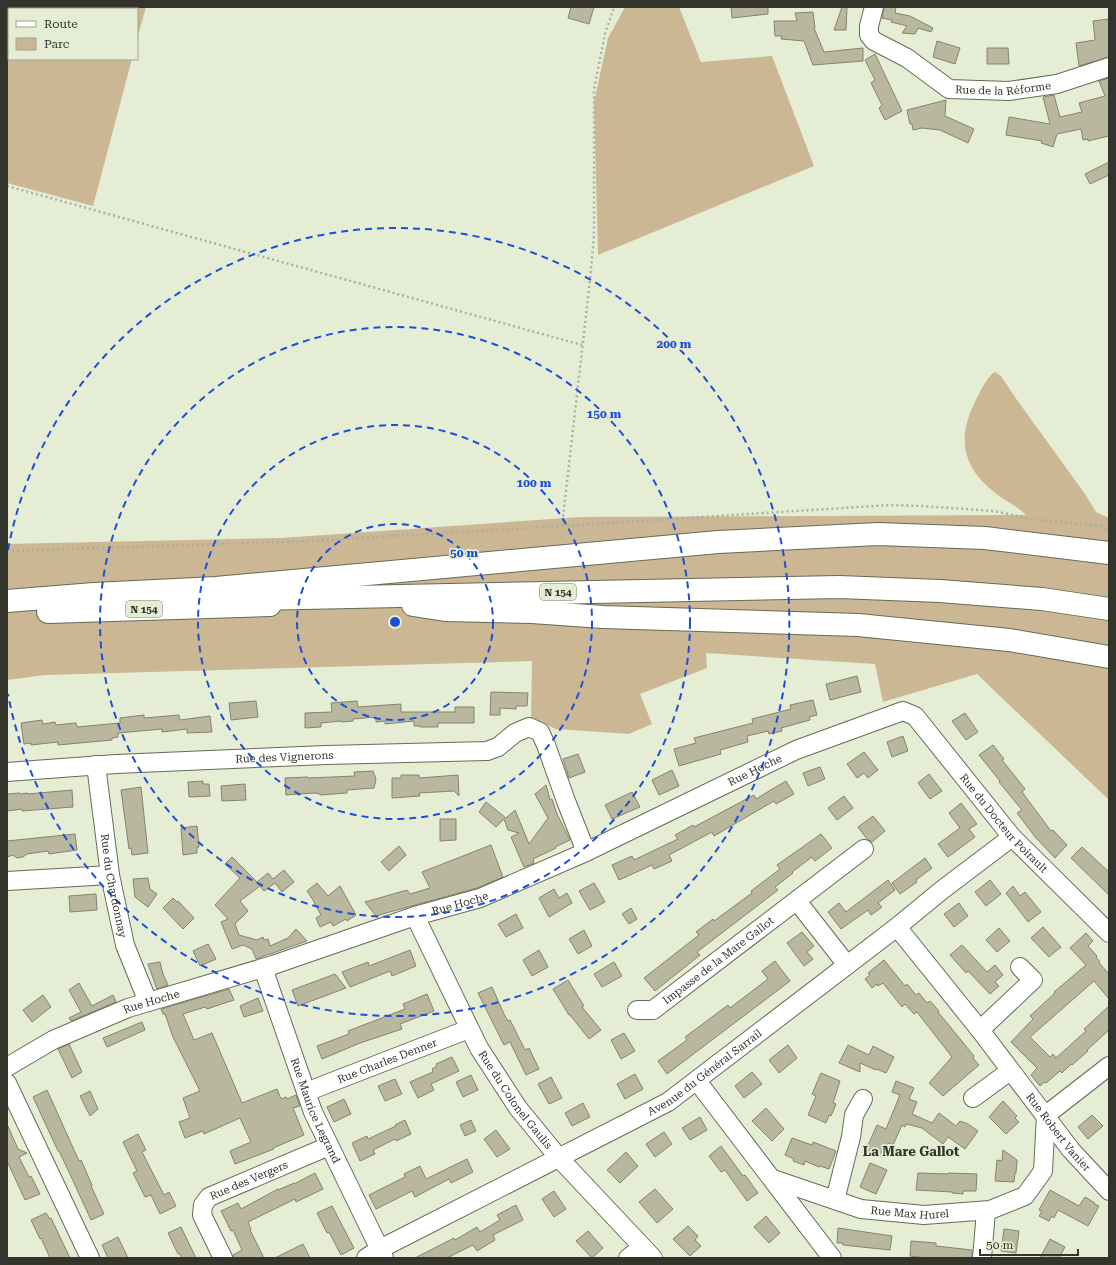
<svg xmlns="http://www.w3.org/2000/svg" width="1116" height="1265" viewBox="0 0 1116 1265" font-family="'Roboto Serif',serif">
<rect width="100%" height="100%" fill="#e6edd5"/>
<!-- green -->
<g fill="#cbb793">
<path d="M7,7h139l-9,32v-30h-128v50h123l-39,147 -86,-23z"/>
<path d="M625,7h54l22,55 71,-6 42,110 -216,89 -4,-153 14,-64z"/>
<path d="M995,372l6,4 16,24 68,94 11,18 13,6v282l-132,-126 -94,28 -8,-38 -169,-11 1,15 -67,26 12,30 -23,10 -73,-5 -25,-11 1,-57 -487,14 -38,5v-136l274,-6 299,-21 446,-2c-9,-9 -22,-15 -32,-23 -32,-25 -37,-54 -19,-90 4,-8 12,-26 20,-30z"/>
</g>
<!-- building -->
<g fill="#bab79f" stroke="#86836c">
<path d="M571,7h23l-5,17 -21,-6z"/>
<path d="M731,7h37v7l-36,4z"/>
<path d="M842,7h5l-1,23h-12z"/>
<path d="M884,7h12l-1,6 15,3 23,12 -2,4 -13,-4 -3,6 -13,-1 5,-7 -16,-4 1,-2 -10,-2z"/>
<path d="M813,12l2,16h-1l10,24 39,-4v13l-50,4 -9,-24 -23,-2 1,-3h-7l-1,-15h23l-2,-8z"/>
<path d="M1109,19v38l-30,9 -3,-23 19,-3 -2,-19z"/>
<path d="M937,41l23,7 -5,16 -22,-7z"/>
<path d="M987,48h21l1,16h-22z"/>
<path d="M875,54l27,57 -17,9 -6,-12 3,-3 -11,-22 4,-3 -10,-20z"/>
<path d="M1109,78v58l-21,5v-2l-5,1 -2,-11 -24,5 -4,13 -12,-4 1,-2 -36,-6 3,-18 41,7 -7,-27 11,-2 6,22 22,-5 -3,-9 26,-7 -6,-15z"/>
<path d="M946,100l-1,16 29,13 -6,14 -28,-13 -18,-2 -9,2 -1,-6h-2l-3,-14z"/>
<path d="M1109,162v13l-19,9 -5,-10z"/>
<path d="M857,676l4,16 -31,8 -4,-16z"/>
<path d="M491,692l37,1 -1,13h-11v3l-16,-1v7h-10z"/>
<path d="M813,700l4,15 -8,2 1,3 -29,8 1,3 -13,3 -1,-3 -21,5 1,6 -28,8 1,4 -42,12 -5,-17 22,-6 -2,-5 59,-15 -1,-4 39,-10 -1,-4z"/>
<path d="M256,701l2,16 -27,3 -2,-17z"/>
<path d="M357,701l1,6 43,-3v8h54v-5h19v16h-36v4h-18v-1h-6v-5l-29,3v-3l-9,1v-5l-23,2v2l-12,1v-1l-20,2v4l-16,1v-15l27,-1 -1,-9z"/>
<path d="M965,713l13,19 -12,8 -14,-19z"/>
<path d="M144,715v3l35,-3 1,5 30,-4 2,16 -25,1v-4l-25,3v-3l-44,4v4l-6,1v2l-54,5v-3l-27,3v-2l-7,1 -3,-21 21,-3 1,4 12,-2 1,3 20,-2 1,4 43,-4v-5z"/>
<path d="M903,736l5,15 -16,6 -5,-15z"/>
<path d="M993,745l11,14 -2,1 23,29 -3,3 29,39 2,-1 14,15 -12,13 -19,-20 -19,-25 5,-3 -23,-28 1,-1 -21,-26z"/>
<path d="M864,752l14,18 -10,8 -4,-5 -7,5 -10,-14z"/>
<path d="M578,754l7,18 -16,6 -6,-19z"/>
<path d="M820,767l5,12 -17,7 -5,-13z"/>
<path d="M672,770l7,16 -20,9 -7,-15z"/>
<path d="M373,771l3,8 -2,9 -27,2v3l-27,2v-1l-6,-1 -28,2 -1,-17 23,-1v1l47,-2 -1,-4z"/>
<path d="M929,774l13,17 -12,8 -12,-16z"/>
<path d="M401,775h18v3l39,-3 1,21 -5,-5 -35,2 1,3 -28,2v-20h9z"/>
<path d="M203,781v3h6l1,12 -21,1 -1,-15z"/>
<path d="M786,781l8,13 -18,10 -2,-3 -60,35 -2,-4 -43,23 3,6 -18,8 -2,-4 -33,15 -7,-15 20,-9 2,4 44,-21 -3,-4 18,-10 1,2 60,-32 2,4 18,-11z"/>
<path d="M245,784l1,16 -24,1 -1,-15z"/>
<path d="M546,785l4,15 2,-1 5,15 13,26 -15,7 1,1 -23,11 1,4 -10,4 -13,-30 8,-4 -11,-3 -4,-11 -8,8 -17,-15 7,-10 20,16 9,-8 14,34 19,-26 -13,-24z"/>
<path d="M141,787l7,66 -16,2 -1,-7 -2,1 -8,-59z"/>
<path d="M72,790l1,17 -51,4v-2l-15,2v-17l13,-1v1l8,-1v1z"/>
<path d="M632,792l8,15 -28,12 -7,-14z"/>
<path d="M844,796l9,12 -16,12 -9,-12z"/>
<path d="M961,803l16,21 -8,5 6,8 -27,20 -10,-13 22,-16 -11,-15z"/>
<path d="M873,816l12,15 -13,11 -5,-3 -9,-12z"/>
<path d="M440,819h16v21l-16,1z"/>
<path d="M197,826l2,21h-2v6l-14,2 -2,-27z"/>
<path d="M75,834l2,16 -28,4 -1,-3 -21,3 -4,3 -6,1 -4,-3 -6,2v-16z"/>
<path d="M821,834l11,14 -17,13 -3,-4 -20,15 1,1 -18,14 3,3 -81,62 3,3 -45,36 -11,-13 55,-43 -3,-3 17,-13 1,2 38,-28 -1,-2 29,-22 -3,-4z"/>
<path d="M491,845l12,32 -26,11 -91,25 -10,3 -11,-14 42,-12 3,4 20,-6 -8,-16z"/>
<path d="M399,846l7,9 -17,16 -8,-9z"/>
<path d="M1082,847l27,25v23l-38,-37z"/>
<path d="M232,857l25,25 11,-9 5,6 11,-9 10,12 -12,10 -7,-9 -11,8 -4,-5 -20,15 8,10 -13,13 4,11 18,5 6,-3 1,3 4,-1 2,7 18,-8 8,-9 11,12 -51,18 -4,-10 -9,-4 -11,4 -11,-27 7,-3 -13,-14 25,-27 -15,-14z"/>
<path d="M925,858l7,10 -16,12 1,2 -17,12 -8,-11z"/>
<path d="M148,878l2,11 7,5 -9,13 -13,-10 -2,-18z"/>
<path d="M888,880l7,10 -17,13 4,4 -11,8 -3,-5 -27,19 -13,-17 11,-9 7,9z"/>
<path d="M990,880l11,14 -15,12 -11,-14z"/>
<path d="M317,883l11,13 12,-10 16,29 -9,6 -1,-2 -13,7 -2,-4 -11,5 -4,-9 5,-3 -8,-15 -6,-9z"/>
<path d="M594,883l11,19 -15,8 -11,-19z"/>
<path d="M1013,886l7,10 5,-4 16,20 -13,10 -22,-29z"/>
<path d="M554,889l5,9 8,-5 5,10 -23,14 -10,-19z"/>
<path d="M96,894l1,16 -27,2 -1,-16z"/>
<path d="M173,898l4,4 1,-1 16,17 -11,11 -20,-21z"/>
<path d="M959,903l9,13 -14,11 -10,-13z"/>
<path d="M631,908l6,11 -8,5 -7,-10z"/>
<path d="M516,914l7,14 -17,9 -8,-13z"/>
<path d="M1043,927l18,20 -12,10 -18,-19z"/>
<path d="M999,928l11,13 -13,11 -11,-12z"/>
<path d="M584,930l8,16 -14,8 -9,-15z"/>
<path d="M802,932l12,14 -7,6 6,7 -9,7 -17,-23z"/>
<path d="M1086,933l7,8 -5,5 9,10 -1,1 4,5 -1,1 10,11v25l-15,-18 -64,56 20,20 3,-3 3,4 30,-27 -2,-2 25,-23v24l-22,20 1,1 -16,14 -1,-1 -9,9 -2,-2 -14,12 -2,-1 -4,4 -9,-11 6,-7 -26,-26 22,-23 -3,-3 25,-23 -1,-1 32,-27 -16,-17z"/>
<path d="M208,944l8,15 -16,7 -7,-15z"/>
<path d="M962,945l25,27 8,-7 8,10 -8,7 4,4 -9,8 -22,-23 -2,2 -16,-18z"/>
<path d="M410,950l6,16 -24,10 -2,-5 -40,16 -8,-15 26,-10 1,4z"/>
<path d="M539,950l9,17 -16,9 -9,-16z"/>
<path d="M884,960l21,26 2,-2 9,11 3,-2 8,10 3,-2 9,10 -1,1 36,44 -1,2 6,7 -36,31 -14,-13 23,-26 -35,-45 -3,2 -9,-10 -3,3 -19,-24 -5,3 -1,-2 -5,4 -7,-9 5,-4 -2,-2z"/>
<path d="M775,961l15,20 -123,93 -9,-13 29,-21 -2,-3 15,-11 28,-21 2,3 38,-29 -6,-8z"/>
<path d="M160,962l3,12 5,11 -11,4 -9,-25z"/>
<path d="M614,962l8,14 -20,11 -8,-13z"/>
<path d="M335,974l11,14 -48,18 -6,-16z"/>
<path d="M568,980l16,26 -2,1 19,23 -12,9 -19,-24h-1l-16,-26z"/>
<path d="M79,983l13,23 21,-11 3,7 -45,19 -2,-3 12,-6 -12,-22z"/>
<path d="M492,987l12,27 4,7 2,-1 15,30 4,-2 10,21 -13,6 -16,-33 -6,3 -26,-52z"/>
<path d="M229,989l5,11 -27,9 -2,-2 -22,7 11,26 18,-7 30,70 35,-14 4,10 5,-2 1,2 9,-4 4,11 -7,2 11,27 -31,13 1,1 -39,15 -5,-13 21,-9 -11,-24 -36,16 -1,-3 -18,7 -6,-16 11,-4 -7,-20 17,-7 -27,-54 -8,-23h-2l-2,-5z"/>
<path d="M427,994l7,17 -34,13 2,5 -42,14 -38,16 -5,-13 32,-12 -1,-3 57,-22 -2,-5z"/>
<path d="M43,995l8,12 -19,15 -9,-12z"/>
<path d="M258,998l5,13 -19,6 -4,-11z"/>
<path d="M142,1022l3,8 -38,17 -4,-9z"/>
<path d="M624,1033l11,18 -14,8 -10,-19z"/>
<path d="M69,1044l13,28 -10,6 -14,-29z"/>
<path d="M788,1045l9,13 -18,15 -10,-13z"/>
<path d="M848,1045l21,10 4,-9 21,11 -8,16 -9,-4 -1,1 -16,-7v9l-21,-9z"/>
<path d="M452,1057l7,14 -28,13 3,6 -16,8 -8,-16 23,-10 -1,-3 5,-3 -1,-2z"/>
<path d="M752,1072l10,12 -18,14 -9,-12z"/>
<path d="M821,1073l19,8 -7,22 3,1 -5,12 -2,-1 -3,8 -18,-8 8,-19 -4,-2z"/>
<path d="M635,1074l8,15 -18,10 -8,-15z"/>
<path d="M471,1075l7,15 -15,7 -7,-15z"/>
<path d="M551,1077l11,21 -13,6 -11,-20z"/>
<path d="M395,1079l7,15 -17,7 -7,-15z"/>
<path d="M896,1081l18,7 -5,11 8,3 -5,12 20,9 7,-10 17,13 4,-5 8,3 10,7 -13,18 -17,-12 -5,7 -21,-16 -16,-4 -1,3 -3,-2 -9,20 -5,-2 -5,14 -17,-7 11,-25 9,4 14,-34 -8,-3z"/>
<path d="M47,1090l32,71 2,-1 11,25 -1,1 13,28 -13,6 -22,-48 -10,-21h-1l-25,-54z"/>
<path d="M90,1091l8,18 -8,7 -10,-20z"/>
<path d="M344,1099l7,15 -17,8 -7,-15z"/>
<path d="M1003,1101l14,15 -2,2 4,4 -13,12 -17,-17z"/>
<path d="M583,1103l7,14 -18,9 -7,-13z"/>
<path d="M766,1108l18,21 -12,12 -20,-20z"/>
<path d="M1092,1115l11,11 -15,13 -10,-12z"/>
<path d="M700,1117l7,13 -17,10 -8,-12z"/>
<path d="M405,1120l6,14 -15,7 -1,-2 -22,11 2,4 -15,7 -8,-18 15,-7 1,3 28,-13 -1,-1z"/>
<path d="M471,1120l5,11 -11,5 -5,-11z"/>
<path d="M7,1124l11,25 9,4 -8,4 10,20 2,-1 9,18 -15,6 -18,-39z"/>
<path d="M496,1130l14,19 -13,8 -13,-18z"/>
<path d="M664,1132l8,12 -17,13 -9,-13z"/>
<path d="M138,1134l8,16 -4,2 22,43 5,-3 7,14 -16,8 -9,-19 -6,2 -12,-24 4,-2 -14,-29z"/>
<path d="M792,1138l20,7 1,-3 23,9 -7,18 -9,-3 -1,1 -14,-6 -1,4 -11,-4 1,-2 -9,-4z"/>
<path d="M721,1146l22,30 2,-1 13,18 -11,8 -22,-31 -4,2 -12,-16z"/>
<path d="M1003,1150l14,10 -1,13h-1l-1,9 -19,-1 2,-21 5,1z"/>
<path d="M626,1152l12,14 -18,17 -13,-13z"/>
<path d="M467,1159l6,13 -22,11 -2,-4 -34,18 -3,-6 -36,18 -7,-14 36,-18 -1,-3 16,-8 6,13z"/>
<path d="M870,1163l17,7 -11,24 -16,-7z"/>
<path d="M315,1173l8,16 -27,13 -1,-3 -47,23 3,7 -1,1 14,28h-31v-3l9,-5 -9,-20 -2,1 -10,-20 17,-8 3,6 37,-20v1l16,-7v1z"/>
<path d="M918,1173l30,1v-1l29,1 -1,17h-13v3l-11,-1v-1l-36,-2z"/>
<path d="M655,1189l18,20 -16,14 -18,-21z"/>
<path d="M1050,1190l29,16 6,-9 10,6 -1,1 5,2 -11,20 -30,-16 -4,8 -2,-2 -3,5 -10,-5 3,-5 -3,-1z"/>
<path d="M554,1191l12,18 -12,8 -12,-18z"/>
<path d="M516,1205l7,15 -30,15 2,5 -18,11 -4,-6 -26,13h-32l39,-20 1,2 22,-13 3,5 20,-12 -3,-5z"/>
<path d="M332,1206l22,42 -13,7 -12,-23 -2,1 -10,-20z"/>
<path d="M46,1213l4,6 1,-1 19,40h-20l-9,-20 -1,1 -9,-19z"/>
<path d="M766,1216l14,17 -11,10 -15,-16z"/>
<path d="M688,1226l10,10 -3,4 6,6 -11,10 -17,-17z"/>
<path d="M181,1227l15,31h-14l-2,-4h-2l-10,-21z"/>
<path d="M838,1228l54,8 -2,14 -47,-5v-2h-6z"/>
<path d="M1004,1229l15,2 -3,22 -15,-2z"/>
<path d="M588,1231l15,17 -11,10 -16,-17z"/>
<path d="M118,1237l10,21h-20l-6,-13z"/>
<path d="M1050,1239l15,8 -6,11h-19z"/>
<path d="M911,1241l25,2v3l36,4v8h-45l-17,-2z"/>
<path d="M303,1244l7,14h-35z"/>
</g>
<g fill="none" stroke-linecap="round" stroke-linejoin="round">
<defs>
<g id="minor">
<path id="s1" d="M874,7l-5,19v9l5,6 33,17 42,31 60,2 48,-7 52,-17"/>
<path id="s2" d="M96,765l14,110 15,70 23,57"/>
<path id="s3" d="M7,772l109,-8 210,-9 161,-4 11,-4 17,-14 14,-6 11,5 6,13 20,56 20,51"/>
<path d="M7,881l103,-6"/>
<path d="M797,901l50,64"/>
<path id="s4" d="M415,916l64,132 39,60 41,50 94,100"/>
<path id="s5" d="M897,927l83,103 91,120 38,41"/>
<path id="s6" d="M263,968l50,144 71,146"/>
<path id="s7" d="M637,1010h16l211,-161"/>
<path d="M980,1030l53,-50 -13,-13"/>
<path id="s8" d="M7,1067l46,-27 75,-32 145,-43 142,-49 65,-18 106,-46 210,-102 107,-39 12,5 97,121 97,96"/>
<path d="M697,1081l135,177"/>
<path d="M7,1083l83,175"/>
<path id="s9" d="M306,1092l163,-63"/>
<path d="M973,1098l37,-27"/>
<path id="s10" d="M773,1179l88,30 63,6 66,-5 35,-14 18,-25 3,-56 63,-49"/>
<path d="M835,1200l16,-63 3,-22 9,-16"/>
<path id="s11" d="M223,1258l-21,-43 1,-10 6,-8 120,-51"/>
<path id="s12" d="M366,1258l14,-9 288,-147 229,-175 45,-37 70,-53"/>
<path d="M628,1258l14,-11"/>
<path d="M982,1258l4,-47"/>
</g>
<g id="major">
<path d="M253,599l586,-12 101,4 102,8 67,10"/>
<path d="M7,601l87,-7 122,-6 502,-46 160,-8 107,4 124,15"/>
<path d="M413,605l32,5 87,2 71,5 255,8 151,15 100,17"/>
<path d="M48,612l222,-7"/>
</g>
</defs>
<!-- minor casing -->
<use href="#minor" stroke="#666b56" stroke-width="20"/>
<!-- major casing -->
<use href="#major" stroke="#666b56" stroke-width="24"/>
<!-- path -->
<g stroke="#a9af9c" stroke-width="2.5" stroke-dasharray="2 3" stroke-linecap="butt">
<path d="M7,186l575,159"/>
<path d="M562,526l327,-21 33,1 72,5 37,8 70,7 8,6"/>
<path d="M7,551l304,-10 251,-15 28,-246 4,-45v-146l11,-55 9,-27"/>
</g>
<!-- minor -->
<use href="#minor" stroke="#fff" stroke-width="18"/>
<!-- major -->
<use href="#major" stroke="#fff" stroke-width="22"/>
</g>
<!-- distance rings -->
<g fill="none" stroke="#1d4ed8" stroke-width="2" stroke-dasharray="7 5">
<circle cx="395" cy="622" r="98"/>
<circle cx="395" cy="622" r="197"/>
<circle cx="395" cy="622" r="295"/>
<path d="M8 550A394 394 0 1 1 8 694"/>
</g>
<g text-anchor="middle" stroke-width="3.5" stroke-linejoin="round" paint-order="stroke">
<!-- shield labels -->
<g fill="#e6edd5" stroke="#696c5f" stroke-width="1">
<rect x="540" y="584" width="36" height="16" rx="3"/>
<rect x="126" y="601" width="36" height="16" rx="3"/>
</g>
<g font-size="10" font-weight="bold" fill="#33352c">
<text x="558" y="596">N 154</text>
<text x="144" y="613">N 154</text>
</g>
<!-- street labels -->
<g font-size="11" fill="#33352c" stroke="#e6edd5">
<text dy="4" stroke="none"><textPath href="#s1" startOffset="180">Rue de la Réforme</textPath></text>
<text dy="4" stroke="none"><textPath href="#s3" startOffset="278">Rue des Vignerons</textPath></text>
<text dy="4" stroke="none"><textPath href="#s8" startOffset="807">Rue Hoche</textPath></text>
<text dy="4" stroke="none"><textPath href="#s8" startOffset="1119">Rue du Docteur Poirault</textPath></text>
<text dy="4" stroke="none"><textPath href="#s2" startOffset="122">Rue du Chardonnay</textPath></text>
<text dy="4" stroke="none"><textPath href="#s8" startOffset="483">Rue Hoche</textPath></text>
<text dy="4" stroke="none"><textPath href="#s7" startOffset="98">Impasse de la Mare Gallot</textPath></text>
<text dy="4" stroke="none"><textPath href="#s8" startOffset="159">Rue Hoche</textPath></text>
<text dy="4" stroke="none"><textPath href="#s9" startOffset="87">Rue Charles Denner</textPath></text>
<text dy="4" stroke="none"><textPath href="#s12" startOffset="387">Avenue du Général Sarrail</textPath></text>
<text dy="4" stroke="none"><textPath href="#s4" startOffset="210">Rue du Colonel Gaulis</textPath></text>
<text dy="4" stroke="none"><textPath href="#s6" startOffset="152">Rue Maurice Legrand</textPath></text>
<text dy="4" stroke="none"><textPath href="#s5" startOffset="261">Rue Robert Vanier</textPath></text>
<text dy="4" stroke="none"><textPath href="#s11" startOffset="111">Rue des Vergers</textPath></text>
<text dy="4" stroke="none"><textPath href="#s10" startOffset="142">Rue Max Hurel</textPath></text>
</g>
<!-- quarter labels -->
<g font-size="13" font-weight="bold" fill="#33352c" stroke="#e6edd5">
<text x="911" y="1156">La Mare Gallot</text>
</g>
</g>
<circle cx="395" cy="622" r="6" fill="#1d4ed8" stroke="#e6edd5" stroke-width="2"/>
<g font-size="12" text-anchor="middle" font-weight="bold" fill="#1d4ed8" stroke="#e6edd5" stroke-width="3.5" stroke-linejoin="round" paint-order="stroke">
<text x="674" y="348">200 m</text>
<text x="604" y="418">150 m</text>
<text x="534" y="487">100 m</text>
<text x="464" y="557">50 m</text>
</g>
<!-- border -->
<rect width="1116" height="1265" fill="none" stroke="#33352c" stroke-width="16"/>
<!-- legend -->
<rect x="8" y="8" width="130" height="52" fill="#e6edd5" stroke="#9ea391"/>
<rect x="16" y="21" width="20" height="6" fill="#ffffff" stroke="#9ea391"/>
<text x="44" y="28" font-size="12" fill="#33352c">Route</text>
<rect x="16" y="38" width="20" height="12" fill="#cbb793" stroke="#9ea391"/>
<text x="44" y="48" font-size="12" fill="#33352c">Parc</text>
<!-- scale -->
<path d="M980 1249v6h98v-6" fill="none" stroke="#33352c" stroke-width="2"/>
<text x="986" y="1249" font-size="12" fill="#33352c" stroke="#e6edd5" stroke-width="3" paint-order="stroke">50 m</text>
</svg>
